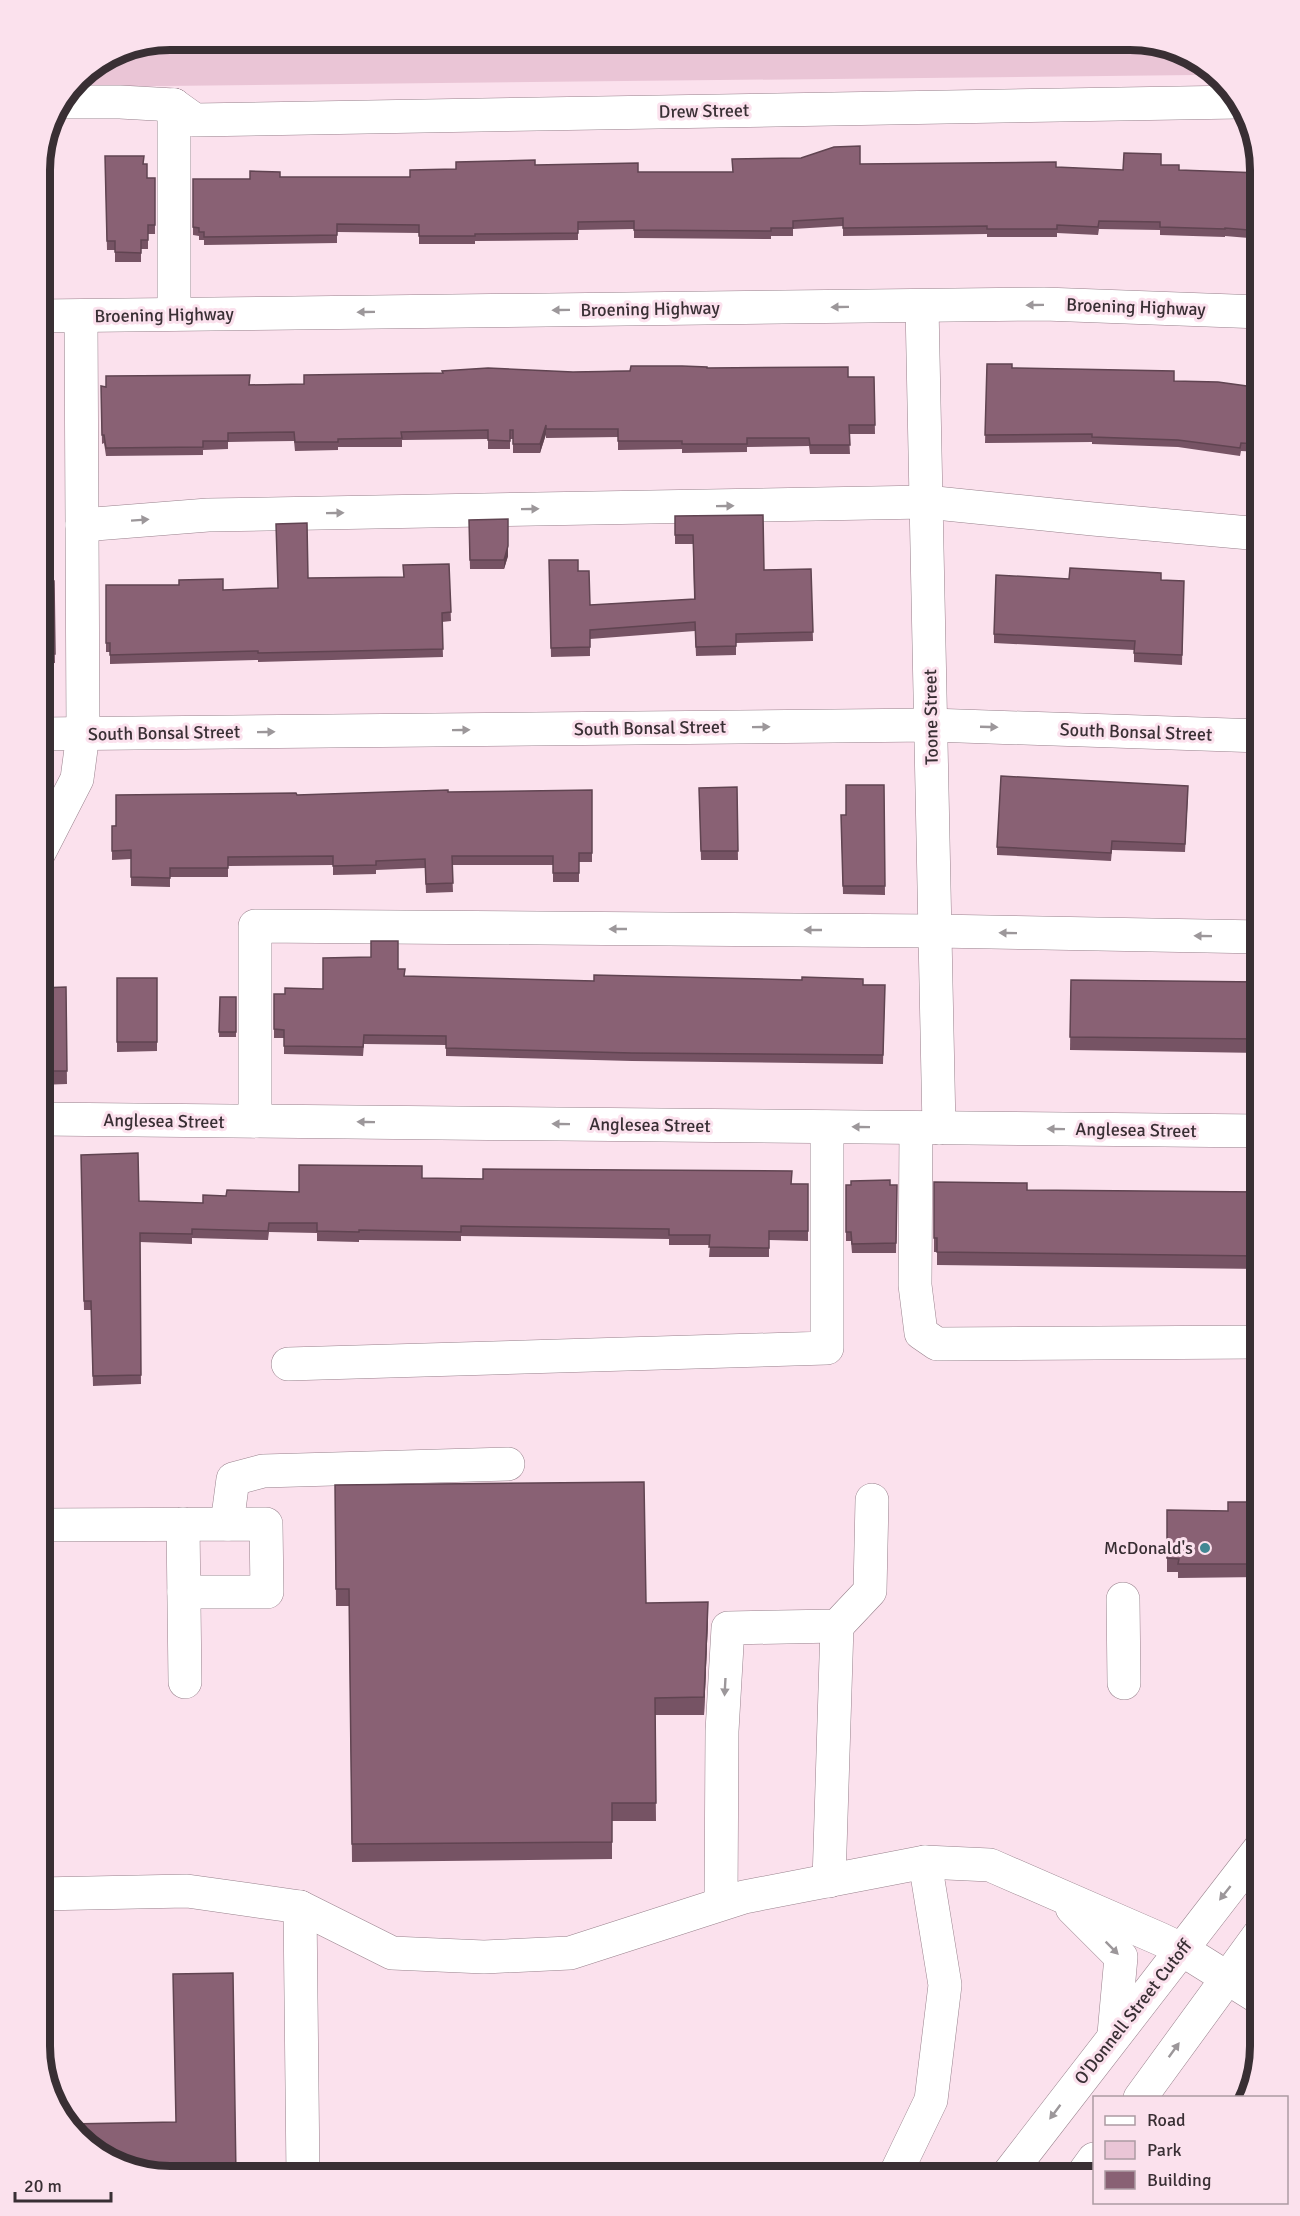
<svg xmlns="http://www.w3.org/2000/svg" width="1300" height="2216" viewBox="0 0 1300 2216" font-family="Signika,sans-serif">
<rect width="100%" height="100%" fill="#fbe1ed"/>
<!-- green -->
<path fill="#eac5d6" d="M170,39h969l57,20v16l-1125,12 6,-10 43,-28z"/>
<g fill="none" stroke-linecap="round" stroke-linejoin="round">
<defs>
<g id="minor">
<path d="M61,102h59l54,3"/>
<path d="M174,105l21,15 1044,-18"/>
<path d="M922,306l17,822"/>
<path d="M174,314v-209"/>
<path d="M39,316l1005,-12 217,8"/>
<path d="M82,525l126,-10 718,-13 167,17 168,15"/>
<path d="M39,734l892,-9 330,11"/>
<path d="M39,853l38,-74 6,-45 -2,-418"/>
<path d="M39,1119l1222,12"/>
<path d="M255,1121v-195l680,5 326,6"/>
<path d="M916,1128l-1,157 6,48 16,11 324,-2"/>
<path d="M288,1364l539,-16v-221"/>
<path d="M183,1524l2,158"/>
<path d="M227,1524l6,-45 30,-8 245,-7"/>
<path d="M39,1525l227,-1 1,68h-83"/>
<path d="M1123,1599l1,84"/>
<path d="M829,1881l8,-255"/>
<path d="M39,1894l148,-3 113,16 92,46 92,4 86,-4 174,-56 181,-35 65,3 170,74 21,10 80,50"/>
<path d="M721,1903l1,-172 6,-103 109,-2 33,-35 2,-91"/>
<path d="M300,1907l3,270"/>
<path d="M1072,1908l49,49 -7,77"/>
<path d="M894,2177l37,-77 14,-115 -20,-123"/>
</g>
<g id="major">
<path d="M1140,2098l121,-166"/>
<path d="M1006,2177l255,-330"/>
<path d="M1081,2177l13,-18"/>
</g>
</defs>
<!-- minor casing -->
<use href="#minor" stroke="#98818c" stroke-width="34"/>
<!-- major casing -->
<use href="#major" stroke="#98818c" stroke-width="34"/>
<!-- minor -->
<use href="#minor" stroke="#fff" stroke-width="33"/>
<!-- major -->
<use href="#major" stroke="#fff" stroke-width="33"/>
</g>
<!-- wall -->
<g fill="#765364">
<path d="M105,156l39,8 3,14h8v56h-7v15h-7v13h-26v-12h-8z"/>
<path d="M860,164l196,3 67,3 38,-5 18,5 82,3v66l-36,-3v1l-65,-2v-5l-61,-1 -1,6 -41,-2v4h-70v-3l-144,2v-10l-50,3v7h-22v3l-137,-1v-9l-56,1v10l-103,1v3h-56v-11l-82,-1v11l-133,2v-5h-5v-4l-6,-1v-56h57l30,-2h130l46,-8 79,-4 103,7h95z"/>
<path d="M987,364l25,4 249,20v64l-20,-1 -1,5 -62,-9 -86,-3v-2l-107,1z"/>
<path d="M707,368l141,9h26l1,57h-26l1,20h-40l-1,-8 -62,1v5l-65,1v-4l-64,1v-13l-72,1v-4l-6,19h-27v-14h-3v10h-22v-10l-86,1v7h-64v3l-43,1 -1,-10 -66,1v7l-25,1v5l-97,1 -2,-13 -2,1 -1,-58 203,-2 269,-12z"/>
<path d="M675,516l89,54 47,-1 2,72 -77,2v12l-40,1 -1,-25 -105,8v17l-39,1 -2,-97 29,11 12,34 104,-6 -1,-55h-18z"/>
<path d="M508,519v37l-4,13h-34l-1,-49z"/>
<path d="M449,564l2,57 -9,1 1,35 -185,5v-2l-148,4v-12h-4v-67l117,5 54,-2 31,-10 95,-1z"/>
<path d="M1069,579l92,1 23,1 -2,84 -48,-3v-12l-140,-7v-9z"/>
<path d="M39,581h15l1,82 -16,1z"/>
<path d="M884,785l1,110 -42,-1 -2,-79h5z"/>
<path d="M737,787l1,73h-37l-2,-72z"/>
<path d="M592,790v72h-13v20h-26v-17h-101l1,27 -27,1 -1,-25 -49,2v4l-43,1v-10l-105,1v11h-58v10l-39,-1v-27l-19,1v-34l185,-31z"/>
<path d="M1261,793v68h-3z"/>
<path d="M1188,794l-3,58 -73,-2 -1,11 -114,-6v-8z"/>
<path d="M398,969l6,7 190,5 291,4 -2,79 -251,-3 -186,-5v-11l-82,-1 -1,12 -79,-2v-16h-10v-44h11l38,-5z"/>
<path d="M117,978h40v73l-40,1z"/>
<path d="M1071,980l190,2v71l-191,-3z"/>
<path d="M66,987l1,97 -28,1v-97z"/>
<path d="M220,997h16v40h-17z"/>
<path d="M81,1155l58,46 64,2 23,-7 73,-4 123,-14 386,6v57l-39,-1v17h-60l1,-12h-41v-6l-208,-3v5l-102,-1v2l-42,-1v-8l-48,-1 -1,8 -76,-2v6l-52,-2 1,142 -48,2 -2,-76h-7z"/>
<path d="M934,1182l93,8 234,2v77l-324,-4v-13h-3z"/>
<path d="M846,1185h51l-1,68h-44l-1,-12h-5z"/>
<path d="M335,1485l311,118 62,16 -4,96h-49l1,106h-44v38l-260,3 -3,-256h-13z"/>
<path d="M1261,1502v75l-83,1v-6h-11v-62l61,1z"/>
</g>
<!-- shaded-wall -->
<g fill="#604451">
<path d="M546,425v9l-6,19v-9z"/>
<path d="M508,546v10l-4,13v-9z"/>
<path d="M708,1602v17l-4,96v-18z"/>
</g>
<!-- building -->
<g fill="#896174" stroke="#604451" stroke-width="1.5">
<path d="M860,146v18l196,-2v5l67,3 1,-17 37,1v11h18v5l82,3v58l-36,-3v1l-65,-2v-5l-61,-1 -1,6 -41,-2v4h-70v-3l-144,2v-10l-50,3v7h-22v3l-137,-1v-9l-56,1v11l-103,1v2h-56v-11l-82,-1v11l-133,2v-5h-5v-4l-6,-1v-48h57v-8l30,1v5h130v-7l46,-1v-7l79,-2v5l103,-2v9h95l-1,-13 69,-1 33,-11z"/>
<path d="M105,156h39l-1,8h4v14h8v47h-7v15h-7v13l-26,-1v-11h-8z"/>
<path d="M987,364h25v4l162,3v10l44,1 43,6v56l-20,-1 -1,5 -62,-8 -86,-3v-3l-107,1z"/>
<path d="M631,366h51l25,1v1l141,-1v10h26l1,48h-26l1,20h-40l-1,-7h-62v6h-65v-3h-64v-12h-72v-4l-6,19h-27v-14h-3v11l-22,-1v-10l-87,2 1,6 -64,1v3h-43l-1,-10 -66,1v8h-25v6l-97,1 -2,-13h-2l-1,-49 5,1v-11l144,-1 -1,10 55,-1v-9l139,-2 -1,-2 46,-3 85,4 57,-1z"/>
<path d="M763,515l1,55 47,-1 2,63 -77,2v12l-40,1 -1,-25 -105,8v17l-39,1 -2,-88h29v11h11l1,34 105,-6 -2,-64h-18v-19z"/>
<path d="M508,519v27l-4,14h-34l-1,-40z"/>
<path d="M307,523l1,55 96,-1 -1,-12 46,-1 2,48 -9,1 1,36 -185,4v-2l-148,4v-12h-4v-58h73v-5l44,-1v11l55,-2 -2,-64z"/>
<path d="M1070,568l91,5v7l23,1 -2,74 -48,-2 1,-12 -141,-7 2,-59 73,4z"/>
<path d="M39,581h15l1,73h-16z"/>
<path d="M1001,776l187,10 -3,58 -73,-3 -1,12 -114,-6z"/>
<path d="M846,785h38l1,101h-42l-2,-71h5z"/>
<path d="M737,787l1,64h-37l-2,-63z"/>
<path d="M448,790v2l144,-2v63h-13v20h-26v-17h-101l1,27 -27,1 -1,-25 -49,2v4l-43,1v-10l-105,1v11h-58v10l-39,-1v-27l-19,1v-25h4v-31l180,-2 1,2z"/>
<path d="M1261,793v55h-3z"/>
<path d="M371,941h27v28h7l-1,7 190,5v-6l208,5v-3l61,2v6h22l-2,70 -251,-2 -186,-5v-12l-82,-1 -1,12 -79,-1v-16l-10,-1v-35h11v-6l38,1v-31l48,-1z"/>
<rect x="117" y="978" width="40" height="64"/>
<path d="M1071,980l190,2v57l-191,-2z"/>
<path d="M66,987l1,84h-28v-83z"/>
<path d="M220,997h16v35h-17z"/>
<path d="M138,1153l1,48 64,2v-8l23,1 1,-6 72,2v-27l123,1v12l61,1v-10l309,2 -1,13h17v47h-39v17l-60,-1 1,-12h-41v-6l-208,-3v6l-102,-2v2l-42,-1v-8h-48l-1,8 -76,-2v5l-52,-1 1,142 -48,1 -2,-75h-7l-3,-146z"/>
<path d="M890,1180v5h7l-1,58 -44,1 -1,-12h-5v-47h5v-4z"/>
<path d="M934,1182l93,1v7l234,2v64l-324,-4v-14h-3z"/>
<path d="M644,1482l2,121 62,-1 -4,95 -49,1 1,105h-44v39l-260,2 -3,-255h-13l-1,-104z"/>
<path d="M1228,1502h33v62h-83l1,-5 -12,-1v-48l61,1z"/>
<path d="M233,1973l3,204h-75l-64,-22 -27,-31 106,-2 -3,-148z"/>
</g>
<!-- one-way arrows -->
<defs><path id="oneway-solid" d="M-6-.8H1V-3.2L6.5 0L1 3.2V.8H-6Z" transform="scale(1.5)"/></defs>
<g fill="#9c979a">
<use href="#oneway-solid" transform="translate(1035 305) rotate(179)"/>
<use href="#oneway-solid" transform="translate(840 307) rotate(179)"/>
<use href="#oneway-solid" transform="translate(561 310) rotate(179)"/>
<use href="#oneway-solid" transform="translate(366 312) rotate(179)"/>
<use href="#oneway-solid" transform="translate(725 506) rotate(-1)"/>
<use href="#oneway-solid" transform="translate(530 509) rotate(-1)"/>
<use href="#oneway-solid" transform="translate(335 513) rotate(-1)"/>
<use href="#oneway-solid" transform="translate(140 520) rotate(-4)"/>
<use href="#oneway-solid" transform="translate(761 727) rotate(-1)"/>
<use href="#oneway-solid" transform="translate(989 727) rotate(2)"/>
<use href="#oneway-solid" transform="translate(461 730) rotate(-1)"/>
<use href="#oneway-solid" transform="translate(266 732) rotate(-1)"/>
<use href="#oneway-solid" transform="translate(618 929) rotate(-180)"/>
<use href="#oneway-solid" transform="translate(813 930) rotate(-180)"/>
<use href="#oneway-solid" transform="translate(1008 933) rotate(-179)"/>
<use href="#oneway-solid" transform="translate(1203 936) rotate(-179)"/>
<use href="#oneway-solid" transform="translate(366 1122) rotate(-179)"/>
<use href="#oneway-solid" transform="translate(561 1124) rotate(-179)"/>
<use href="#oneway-solid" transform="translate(861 1127) rotate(-179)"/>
<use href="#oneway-solid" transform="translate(1056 1129) rotate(-179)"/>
<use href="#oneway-solid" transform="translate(725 1687) rotate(93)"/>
<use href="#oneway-solid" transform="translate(1225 1893) rotate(128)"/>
<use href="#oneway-solid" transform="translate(1112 1948) rotate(45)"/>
<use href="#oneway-solid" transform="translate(1174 2050) rotate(-54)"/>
<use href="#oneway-solid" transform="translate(1055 2112) rotate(127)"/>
</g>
<!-- markers -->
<circle fill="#418793" stroke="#fbe1ed" stroke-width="2" cx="1205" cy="1548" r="6"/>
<g text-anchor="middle" stroke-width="6" stroke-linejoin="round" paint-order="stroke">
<!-- street labels -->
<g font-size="18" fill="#392f34" stroke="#fbe1ed">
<text transform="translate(704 111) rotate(-1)" y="6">Drew Street</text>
<text transform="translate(1136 307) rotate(2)" y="6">Broening Highway</text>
<text transform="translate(650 309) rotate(-1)" y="6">Broening Highway</text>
<text transform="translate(164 315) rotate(-1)" y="6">Broening Highway</text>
<text transform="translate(931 717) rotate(-91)" y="6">Toone Street</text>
<text transform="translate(650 728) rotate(-1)" y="6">South Bonsal Street</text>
<text transform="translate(1136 732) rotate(2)" y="6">South Bonsal Street</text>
<text transform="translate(164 733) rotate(-1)" y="6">South Bonsal Street</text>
<text transform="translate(164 1121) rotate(1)" y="6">Anglesea Street</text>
<text transform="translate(650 1125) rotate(1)" y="6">Anglesea Street</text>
<text transform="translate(1136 1130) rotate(1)" y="6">Anglesea Street</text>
<text transform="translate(1133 2012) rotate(-52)" y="6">O'Donnell Street Cutoff</text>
</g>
<!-- poi labels -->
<g font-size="18" fill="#392f34" stroke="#fbe1ed" text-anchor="end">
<text x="1193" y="1554">McDonald's</text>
</g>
</g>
<!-- crop -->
<path d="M0 0H1300V2216H0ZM170 50H1130A120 120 0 0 1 1250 170V2046A120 120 0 0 1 1130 2166H170A120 120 0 0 1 50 2046V170A120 120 0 0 1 170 50Z" fill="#fbe1ed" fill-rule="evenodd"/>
<path fill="none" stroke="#392f34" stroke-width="8" d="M170 50H1130A120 120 0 0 1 1250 170V2046A120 120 0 0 1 1130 2166H170A120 120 0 0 1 50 2046V170A120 120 0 0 1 170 50Z"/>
<!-- legend -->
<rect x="1093" y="2096" width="195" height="108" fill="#fbe1ed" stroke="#ad9aa3" stroke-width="1.5"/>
<rect x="1105" y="2116" width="30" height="9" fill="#ffffff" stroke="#ad9aa3" stroke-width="1.5"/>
<text x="1147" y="2126" font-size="18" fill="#392f34">Road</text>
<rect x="1105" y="2141" width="30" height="18" fill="#eac5d6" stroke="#ad9aa3" stroke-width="1.5"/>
<text x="1147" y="2156" font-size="18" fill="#392f34">Park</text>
<rect x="1105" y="2171" width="30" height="18" fill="#896174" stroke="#ad9aa3" stroke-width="1.5"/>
<text x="1147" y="2186" font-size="18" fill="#392f34">Building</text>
<!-- scale -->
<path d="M15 2192v9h96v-9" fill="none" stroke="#392f34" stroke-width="3"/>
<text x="24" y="2192" font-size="18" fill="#392f34" stroke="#fbe1ed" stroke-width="4.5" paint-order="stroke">20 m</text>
</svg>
